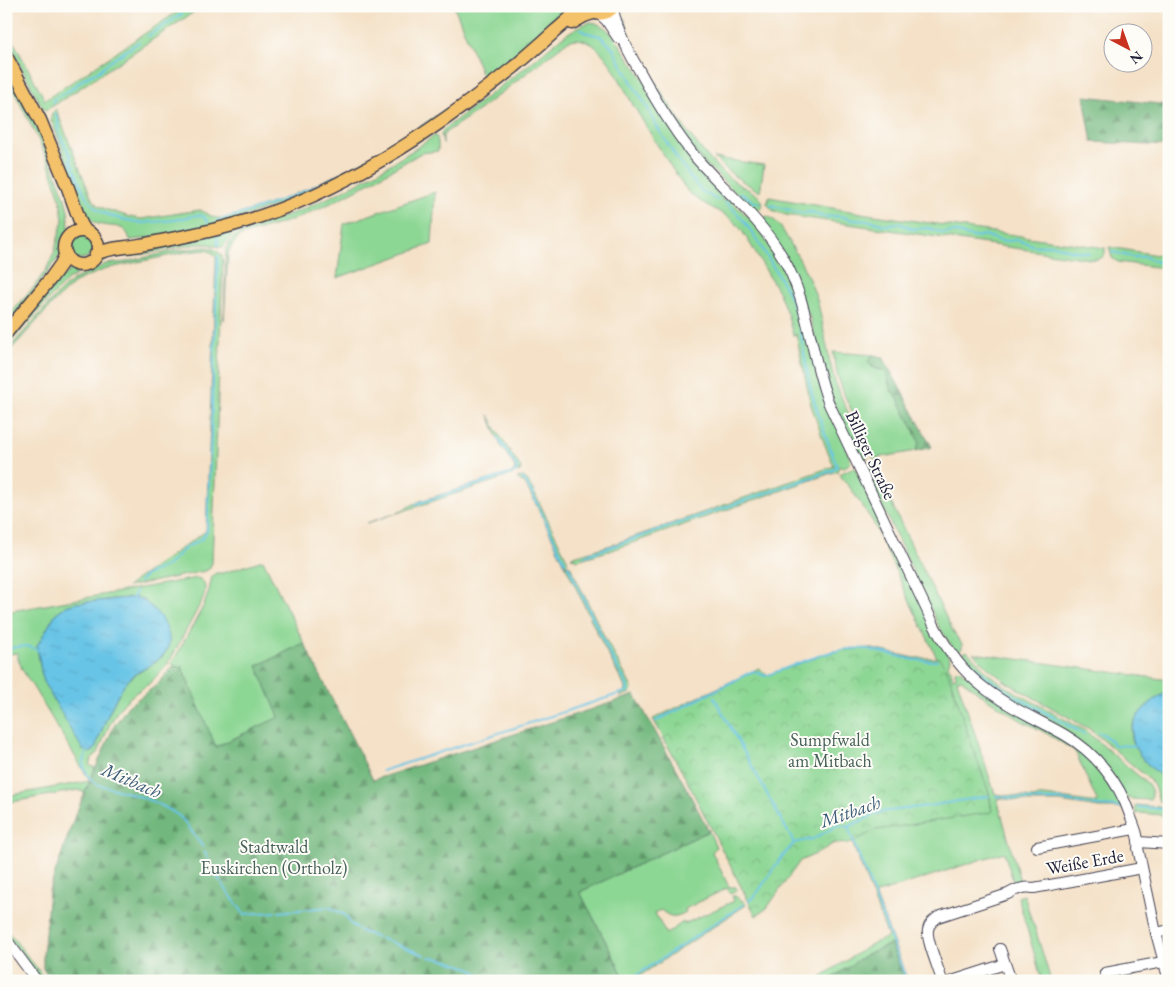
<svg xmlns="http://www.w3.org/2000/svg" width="1175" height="987" viewBox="0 0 1175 987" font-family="'EB Garamond',serif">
<defs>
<pattern id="forest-firs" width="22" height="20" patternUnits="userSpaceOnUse" patternTransform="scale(1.25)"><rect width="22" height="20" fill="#72b87e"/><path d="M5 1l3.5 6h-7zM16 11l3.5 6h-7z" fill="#5d9568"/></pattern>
<pattern id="park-crowns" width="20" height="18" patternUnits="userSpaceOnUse" patternTransform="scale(1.25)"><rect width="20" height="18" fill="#8dd794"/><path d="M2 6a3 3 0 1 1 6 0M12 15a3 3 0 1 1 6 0" fill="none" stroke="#79b880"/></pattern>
<pattern id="water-ripples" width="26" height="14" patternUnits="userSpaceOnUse" patternTransform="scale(1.25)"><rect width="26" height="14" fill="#68c4e6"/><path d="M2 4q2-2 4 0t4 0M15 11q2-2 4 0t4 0" fill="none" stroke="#5aa8c6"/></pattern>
</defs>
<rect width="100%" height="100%" fill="#fdfcf7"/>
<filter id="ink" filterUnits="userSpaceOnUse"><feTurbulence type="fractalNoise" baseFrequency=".02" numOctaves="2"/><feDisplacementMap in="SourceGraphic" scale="10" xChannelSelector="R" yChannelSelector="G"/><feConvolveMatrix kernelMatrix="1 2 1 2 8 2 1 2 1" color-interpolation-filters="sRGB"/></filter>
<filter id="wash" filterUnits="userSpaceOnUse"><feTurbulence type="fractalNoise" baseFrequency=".0096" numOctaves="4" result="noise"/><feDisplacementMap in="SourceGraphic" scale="20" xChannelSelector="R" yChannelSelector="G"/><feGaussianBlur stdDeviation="1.12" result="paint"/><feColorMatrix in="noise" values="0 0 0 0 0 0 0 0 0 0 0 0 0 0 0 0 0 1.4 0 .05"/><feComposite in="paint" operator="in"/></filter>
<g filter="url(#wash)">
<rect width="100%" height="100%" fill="#f4e1c7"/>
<!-- green -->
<g fill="#8dd794" stroke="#587c68" fill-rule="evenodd">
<path d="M186,6h17l-147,98 -10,6 -2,-1 -4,-6 -34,-65v-10l39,72z"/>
<path d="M454,6h117l1,4 -11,13 -145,112 -106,59 -94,32 -75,13 -11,1c-6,-24 -30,-5 -43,-25l-36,-96 1,-6 4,-4 35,88 6,8 8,4 25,8 11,2 59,-9 15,8h10c31,-9 61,-19 90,-33 61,-27 117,-64 169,-105z"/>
<path d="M625,19c3,17 14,33 22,48 21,37 43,73 73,103 6,5 12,10 18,14 8,5 31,13 23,25h-6l-4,-1 -44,-43 -23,-28 -52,-86 -11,-31z"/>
<path d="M590,22c19,2 29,21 38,35l97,135 -3,8 2,1 3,-4 27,25 34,52 63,188 -3,3 -6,3 -2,-2 -3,5 -23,8 -202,71 -35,10 -6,-3 40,-12 223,-79 -9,-21 -14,-40 -15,-71 -3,1 -5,-19 -9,-23 -31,-53 -8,-12 -10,-10 -30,-17 -12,-9c-20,-28 -37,-58 -55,-87 -10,-18 -19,-40 -34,-55 -8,-8 -20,-14 -31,-9l-89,69 -33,22 -3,4v8l-2,-9 2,-5c29,-22 58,-44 87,-66 18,-15 38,-35 60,-42z"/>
<path d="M6,63l27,52 31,80 4,15 1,18 -8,15v11l-55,74v-9l27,-31 13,-18 8,-17 9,-33 -3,-22 -12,-37 -9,-20 -33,-66z"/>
<path d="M434,136h2c3,5 2,10 2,15l-17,2 -61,35 -31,16 -37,16 -52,16 -8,9 -4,8 -4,67 2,-70c6,-18 25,-22 40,-27 60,-20 116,-51 168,-87z"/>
<path d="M714,158l50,7 -4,27 -26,-16z"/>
<path d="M435,192l-3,52 -95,34 7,-54z"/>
<path d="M769,197l98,17 238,34c2,17 -18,10 -29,9l-290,-42 -14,-5 -5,-7z"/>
<path d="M767,216c11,4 17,16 22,25 12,20 22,40 29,62 6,25 9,50 16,75 9,26 22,51 34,77l-1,3 -5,4 -32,-65 -20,-79 -47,-96v-3z"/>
<path d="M246,226l-13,9 -10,12h-3l-13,-3h-10l-65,12 -1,-7z"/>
<circle cx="81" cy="247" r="12"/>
<path d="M206,247c8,2 15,4 17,12l-11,304 -3,6 -4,2 -78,16 2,-2 77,-54 10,-274 -3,-4 -6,-3 -21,2 -77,16 -26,10 -10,6 -19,18 -48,53v-3l49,-55 12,-12 10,-7 29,-14 20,-2 47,-11z"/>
<path d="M1109,247l60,10v12l-51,-7 -6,-4z"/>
<path d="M107,254l-3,7 -27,13 -9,6 -17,17 -45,50v-8l37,-42 26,-26 8,-3 10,-1 6,-3 6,-7z"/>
<path d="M833,352l41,3 -4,3 1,8 5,3 9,2 3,8 2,10 8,10 13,25 8,18 -3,9 -34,6 -8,2 -30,-65 -7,-20z"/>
<path d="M489,415l9,18 23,35 -1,3 -17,7 -136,45 29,-10 24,-12 94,-29 1,-5 -15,-23z"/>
<path d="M868,464l5,1 70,146 11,22 8,11v4l-2,3 -4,1 -16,-23 -76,-162z"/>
<path d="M852,468h3l95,191 -2,7 3,4 2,8 3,-1 -1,-6 3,-2 106,69 24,18 24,29 10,23h-23l-39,-6h-30l-33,-4 24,87 -6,2 -11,-35 -129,42 33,87h-3l-14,-37 -24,10 -39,27h-14l58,-37 16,-7 -41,-108 143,-30 -1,-6 -50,-135 -3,-2 -26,-54 -37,-80 -22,-33 -12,-15zM961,679l25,19 36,23 24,12 29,18 23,52 -54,-7 -11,2 -38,-4 -38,-114z"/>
<path d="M523,477l3,2 7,11 35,71 -2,3v1h3l1,1 35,72 25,46 2,5 -2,4 -10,4 4,-5 1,-4 -4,-9 -17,-32 -66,-139 -13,-24 -8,-6z"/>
<path d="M263,560l41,83 -47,23 23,51 -65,30 -33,-80 -8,-1 -3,-1 33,-60 5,-14 3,-15 4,-3h7z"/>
<path d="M197,578c11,3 8,13 6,21l-35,65 -19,20 -14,9 -11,10 -7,9 -8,14 -11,27 -6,5 -3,7 6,3 -10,25 -7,-3 -72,13v-7l84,-15 -68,-112 -4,-11v-5l-12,1v-42zM137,597l9,5 18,53 -7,6 -22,14 -11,8 -15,29 -16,40 -19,-20 -29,-47 -4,-14 -4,-25 19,-33 10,-7 10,-3z"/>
<path d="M967,651l23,24 18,13 78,43 62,53c3,5 6,11 2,16l-18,-1 -5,-1 -22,-33 -112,-74 -34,-33 2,-4z"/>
<path d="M973,653l196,27v11c-21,12 -48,30 -33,58 7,13 21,24 33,33v21l-10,-2 -5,-15 -5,-7 -58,-49 -85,-48 -19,-15z"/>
<path d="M1136,805l33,3v9l-6,-1 -1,-1 -22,-2 -4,1 -1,-7z"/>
<path d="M709,831l7,16 -4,5 17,35h7l1,3 -7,3 -3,-5 -42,21 1,3c-11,6 -16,6 -25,-2l-6,3 11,21 6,-4 11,-8 1,2 50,-23 -2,-5h3l8,5 3,4 -114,76h-6l-46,-89z"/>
<path d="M1024,895l9,30h1l17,56h-9l-24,-84z"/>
<path d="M6,929l41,52h-4c-8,-11 -37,-41 -37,-52z"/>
</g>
<!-- forest -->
<g fill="url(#forest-firs)" stroke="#4a6d5c">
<path d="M1084,96l85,9v41l-77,-4z"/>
<path d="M874,355l9,2 49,90 -16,4 3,-9 -8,-18 -13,-25 -8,-10 -2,-10 -3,-8c-8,-4 -11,0 -17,-9l2,-4z"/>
<path d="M304,643l69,137 262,-85 53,96 21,40 -129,61 46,89h-575l-8,-12v-14l6,-64 25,-73 40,-92 14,-20 29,-21 17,-19 8,1 34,80 63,-30 -22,-51z"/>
<path d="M891,944l14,37h-77l39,-27z"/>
</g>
<!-- park -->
<path fill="url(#park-crowns)" stroke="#587c68" d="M868,648l47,10h24l8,11 21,65 21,59 3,19 -116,18 -28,14 -14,-1 -14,9 -20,9 -33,47 -11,8 -71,-139 -32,-58 106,-51 8,7 66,-24z"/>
<!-- water -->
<g fill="url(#water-ripples)" stroke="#457390">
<path d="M137,597c12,6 21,15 27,26 21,38 -26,41 -40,62 -3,4 -5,9 -8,13 -9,17 -15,35 -22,53l-4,2 -7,-3 -38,-65 -4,-14 -4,-25 19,-33 10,-7 10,-3z"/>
<path d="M1169,691v91c-12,-9 -26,-20 -33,-33 -14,-27 12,-47 33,-58z"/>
</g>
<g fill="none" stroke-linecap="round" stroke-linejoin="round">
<!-- stream -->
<g stroke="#68c4e6" stroke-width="2">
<path d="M563,6l2,5 3,2"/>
<path d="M191,8l3,-2"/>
<path d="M620,13l1,-7"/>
<path d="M622,21c6,21 19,41 30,60"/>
<path d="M581,29l3,3 16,4 12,11 24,43 10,15 11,22 21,33 9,12 2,4 13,15 13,8 4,1"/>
<path d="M148,36l34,-22"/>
<path d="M53,102l1,-3 16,-9 15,-12 14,-7 9,-8 31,-21"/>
<path d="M55,113l3,7v9l4,11 8,15 1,7 14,33 9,12 9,6 14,5 25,5 33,-3 22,-5 6,1 5,6"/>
<path d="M442,113l95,-74"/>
<path d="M392,146l34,-22"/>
<path d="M740,193c8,1 10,11 21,10"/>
<path d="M770,205l31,8 11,-1 6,3 6,2 11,-1 9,1 8,3 21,1 11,4 15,-2 14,6 16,-1 14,5 13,-1 8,3 10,2 11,-2 16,6h6l11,-1 17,6 16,-1 7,1 11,4 20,3"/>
<path d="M218,222l1,-2c47,-12 93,-30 136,-53"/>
<path d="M217,235l1,10"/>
<path d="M1112,252l21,5h13l11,5 12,1"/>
<path d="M522,478l4,5 6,10 33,69"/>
<path d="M416,504l100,-32 1,-5 -19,-29"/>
<path d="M584,556l249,-86 4,-4c-10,-26 -20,-53 -27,-80 -6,-26 -7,-54 -16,-79 -5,-16 -15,-30 -23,-44 -14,-23 -24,-43 -46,-61"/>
<path d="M139,582c7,-10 17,-10 27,-16 7,-4 11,-11 17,-16 9,-8 19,-7 24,-19l11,-275"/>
<path d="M133,598l3,-7"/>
<path d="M6,649c13,-2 21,-6 33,2"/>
<path d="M964,656l23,21 24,17 73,40"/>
<path d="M714,697l80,146"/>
<path d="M656,721l97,-50 12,5c32,-11 68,-31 102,-27l48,11 22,1"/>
<path d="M1099,733l4,1 12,11 22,1"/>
<path d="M87,749l-4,16c3,7 6,14 13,19 27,7 60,15 83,32 9,8 16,21 24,31"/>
<path d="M382,771l246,-80 -1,-6 -17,-31 -42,-88"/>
<path d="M996,796l37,4h27l39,6 23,1"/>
<path d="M1138,807l31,3"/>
<path d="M848,827l59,154"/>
<path d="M205,852l7,18 32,44 31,-2"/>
<path d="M749,901l9,-9 20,-30 16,-19 19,-4 25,-14 10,2 32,-15 48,-6 61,-10"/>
<path d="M279,912l50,-5 16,8 6,9 9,7 16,6"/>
<path d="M380,938l44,17"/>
<path d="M429,957l12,2 29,9 19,13"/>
<path d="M628,981l116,-77"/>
</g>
</g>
</g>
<g filter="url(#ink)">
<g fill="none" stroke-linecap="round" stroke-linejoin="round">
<defs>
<g id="minor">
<path d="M613,7c2,20 16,46 26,63 17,31 35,62 58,89 29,33 62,58 85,97 27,45 28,99 47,148l105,221c12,23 27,45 49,62 25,20 54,32 82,48 31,18 54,47 65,80 4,10 10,24 8,33l18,85 13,48"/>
<path d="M599,14l7,6 12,18"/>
<path d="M1139,842l30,2"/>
<path d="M1037,847l97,-18"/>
<path d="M1156,933l13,-3"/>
<path d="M6,939l31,42"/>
<path d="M1000,949l11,32"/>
<path d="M1105,973l58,-11"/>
<path d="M942,981c-3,-12 -16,-41 -14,-51 1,-6 5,-9 10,-13l70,-23c8,-5 16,-8 26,-6l108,-20"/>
<path d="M952,981l53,-17"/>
</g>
<g id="major">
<path d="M588,9c9,7 19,6 26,-3"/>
<path d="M572,23l12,-7 9,-3"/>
<path d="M6,56l34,64 28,68 13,36 5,8"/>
<circle cx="81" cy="248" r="17"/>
<path d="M96,254c14,-7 29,-6 44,-9 32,-6 65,-12 96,-21 104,-30 194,-90 278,-157 13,-11 27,-23 40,-35 9,-8 20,-16 27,-26"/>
<path d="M6,333l45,-55 10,-14 5,-10"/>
</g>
</defs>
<!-- minor casing -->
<use href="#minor" stroke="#423f50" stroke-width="12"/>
<!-- major casing -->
<use href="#major" stroke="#423f50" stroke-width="15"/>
<!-- minor -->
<use href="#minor" stroke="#fff" stroke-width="10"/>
<!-- major -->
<use href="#major" stroke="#f4c26a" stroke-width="12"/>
</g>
</g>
<g text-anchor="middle" stroke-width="4" stroke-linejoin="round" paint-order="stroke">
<!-- street labels -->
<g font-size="18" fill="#22223b" stroke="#fdfcf7">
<text transform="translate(871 455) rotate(65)" y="6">Billiger Straße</text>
<text transform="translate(1085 862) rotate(-10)" y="6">Weiße Erde</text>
</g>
<!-- park labels -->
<g font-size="18" fill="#47615a" stroke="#fdfcf7">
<text x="830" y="746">Sumpfwald<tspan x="830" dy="21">am Mitbach</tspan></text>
<text x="274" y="853">Stadtwald<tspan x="274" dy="21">Euskirchen (Ortholz)</tspan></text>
</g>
<!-- water labels -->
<g font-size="19" font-style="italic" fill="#3a5b77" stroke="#fdfcf7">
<text transform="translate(132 780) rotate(23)" y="7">Mitbach</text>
<text transform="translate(850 811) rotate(-19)" y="7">Mitbach</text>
</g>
</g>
<!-- margin -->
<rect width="1175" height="987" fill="none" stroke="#fdfcf7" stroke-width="25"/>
<!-- north arrow -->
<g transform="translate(1128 48) rotate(139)"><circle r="24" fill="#fdfcf7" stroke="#a5a5ac"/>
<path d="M0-4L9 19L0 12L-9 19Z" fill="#c8321e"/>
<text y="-8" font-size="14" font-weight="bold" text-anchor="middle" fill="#22223b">N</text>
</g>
</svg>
